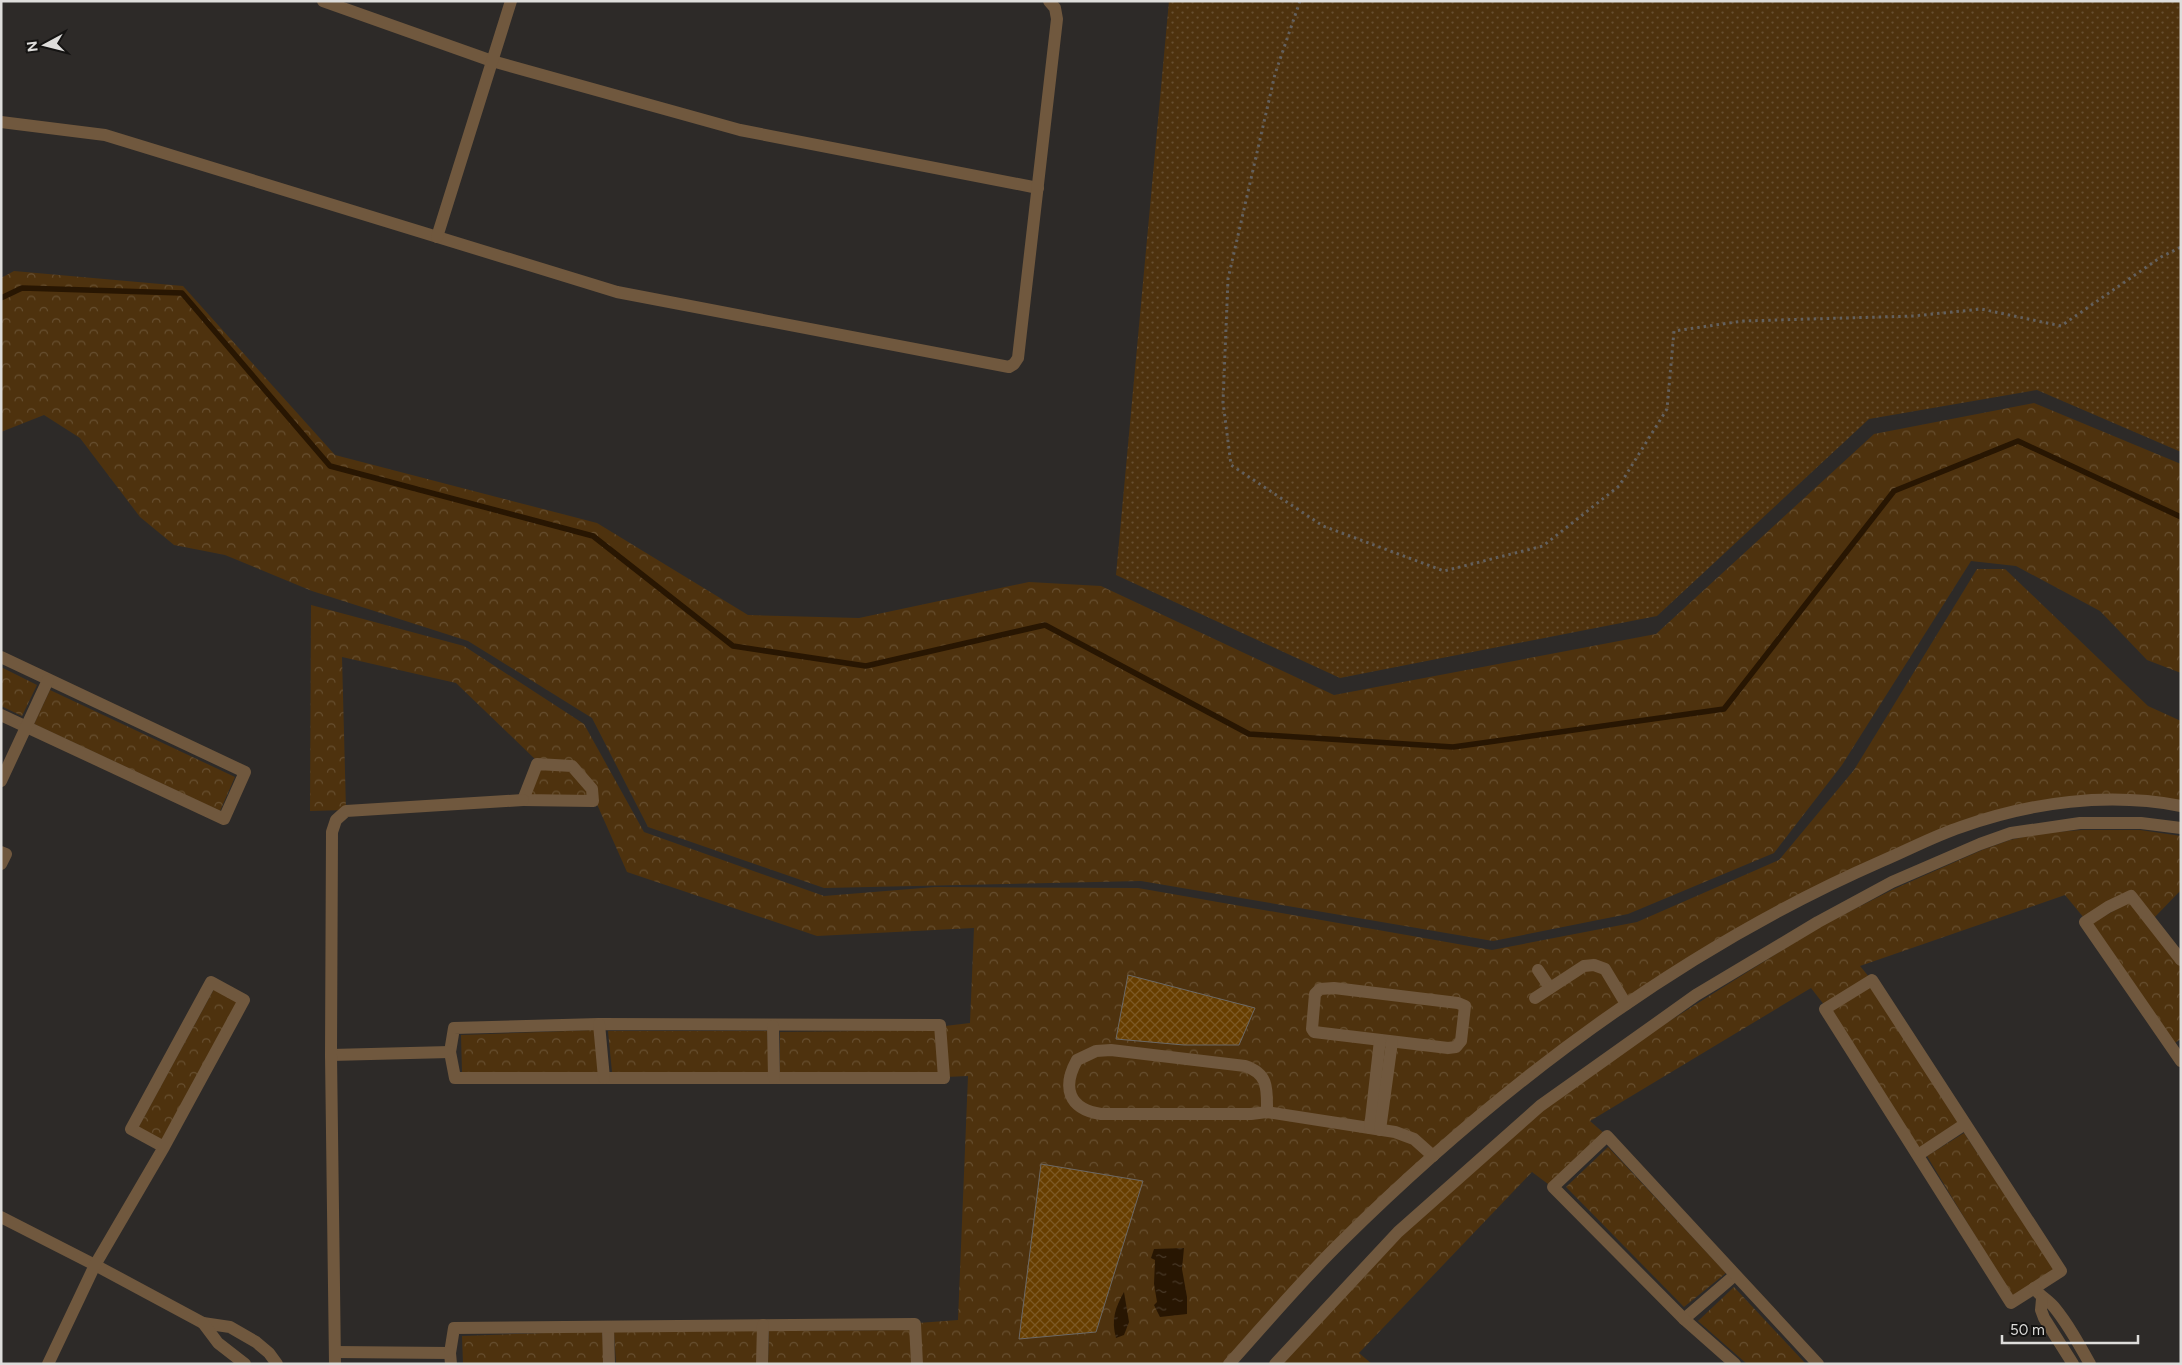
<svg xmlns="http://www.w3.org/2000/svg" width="2182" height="1365" viewBox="0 0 2182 1365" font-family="Figtree,sans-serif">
<defs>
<pattern id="grass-dots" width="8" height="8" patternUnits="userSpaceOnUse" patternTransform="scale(1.25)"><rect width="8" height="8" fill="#4e320e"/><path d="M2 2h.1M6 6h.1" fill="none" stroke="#674f30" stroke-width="1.8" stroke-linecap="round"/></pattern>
<pattern id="forest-crowns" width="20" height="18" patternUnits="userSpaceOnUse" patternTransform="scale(1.25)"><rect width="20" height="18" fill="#4e320e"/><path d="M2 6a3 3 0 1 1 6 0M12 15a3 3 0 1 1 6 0" fill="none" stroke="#674f30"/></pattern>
<pattern id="water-ripples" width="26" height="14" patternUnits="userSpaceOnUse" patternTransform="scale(1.25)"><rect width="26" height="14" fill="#281602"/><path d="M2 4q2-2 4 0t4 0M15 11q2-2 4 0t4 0" fill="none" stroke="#473726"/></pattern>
<pattern id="building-cross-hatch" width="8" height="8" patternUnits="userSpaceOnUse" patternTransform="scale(1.25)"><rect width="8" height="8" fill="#673e00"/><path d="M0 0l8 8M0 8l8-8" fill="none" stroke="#7c5925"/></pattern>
</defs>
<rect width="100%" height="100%" fill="#2d2a28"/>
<!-- grass -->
<path fill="url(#grass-dots)" d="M1169,1h1012v451l-144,-62 -168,29 -212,197 -317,62 -224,-103z"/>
<!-- forest -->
<g fill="url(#forest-crowns)">
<path d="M14,271l169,15 152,169 262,68 151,92 111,3 170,-36 72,4 233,109 322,-61 218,-200 160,-31 147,61v209l-34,-13 -47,-49 -84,-45 -45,-5 -129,204 -68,88 -146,61 -135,27 -352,-60 -317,7 -176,-61 -56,-109 -124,-77 -156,-50 -87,-36 -51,-10 -34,-28 -60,-79 -36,-23 -43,17v-154z"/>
<path d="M1977,569h28l143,137 33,15v81l-67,-7 -155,28 -280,143 -268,206 -184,192h-307l-2,-41 40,-3 10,-244 -22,1 -1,-51 25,-3 4,-95 -157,8 -190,-64 -31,-70 -23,-38 -35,-2 -82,-79 -114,-26 4,153 -36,1 1,-206 153,41 120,78 60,108 180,64 111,-9 203,1 354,62 145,-28 142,-62 75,-90z"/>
<path d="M1,667l36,18 -15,31 -21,-10z"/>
<path d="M50,690l185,87 -15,34 -186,-87z"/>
<path d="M539,768l30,1 19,21 2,9 -63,-1z"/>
<path d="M2082,830h58l41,6v54l-29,30 -21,-27 -47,25 -19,-23 -205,71 10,12 -45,28 -14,-18 -221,133 16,14 -54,52 -20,-15 -173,181 13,11h-92l120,-129 143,-126 101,-72 175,-110 75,-38 88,-39 28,-10 32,-7z"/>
<path d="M2131,901l50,65v73l-8,5 -81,-121z"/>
<path d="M1870,985l89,137 -40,26 -87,-138z"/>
<path d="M214,989l24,13 -75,138 -25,-12z"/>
<path d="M594,1030l5,43 -137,-1 -1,-37z"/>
<path d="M935,1030l4,44 -159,-1v-41z"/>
<path d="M608,1031h159l3,42 -158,-1z"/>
<path d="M1964,1133l90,136 -42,28 -85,-141z"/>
<path d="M1608,1147l118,126 -42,34 -118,-120z"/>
<path d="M1734,1287l72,77h-59l-49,-43z"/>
<path d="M757,1330l1,34h-142l-2,-32z"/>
<path d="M910,1330l2,34h-144l1,-33z"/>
<path d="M602,1331l3,33h-142l-1,-28z"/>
</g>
<!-- water -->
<g fill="url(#water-ripples)">
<path d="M1184,1248l-2,21 5,28v17l-27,3 -6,-12 3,-3 -3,-18 1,-24 -4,-2 3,-9z"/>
<path d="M1124,1292l5,30 -5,13 -8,3c-5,-18 -1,-30 8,-46z"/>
</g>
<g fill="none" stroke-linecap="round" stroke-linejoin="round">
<!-- stream -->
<path stroke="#281602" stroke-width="5.5" d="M1,298l21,-10 160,5 148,173 263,70 140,110 133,20 179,-41 204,109 204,13 271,-38 170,-218 124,-50 163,76"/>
</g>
<!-- building -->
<g fill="url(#building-cross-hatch)" stroke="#6c6966">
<path d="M1128,975l127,33 -16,37h-55l-68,-6z"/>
<path d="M1041,1164l102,17 -47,151 -77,7z"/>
</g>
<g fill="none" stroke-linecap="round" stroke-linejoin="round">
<!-- path -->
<path stroke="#63605e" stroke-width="3" stroke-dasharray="2.5 4" stroke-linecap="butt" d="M1300,1l-25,73 -47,205 -5,123 8,63 92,61 121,45 99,-25 76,-60 48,-77 7,-78 69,-10 171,-5 67,-7 80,17 100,-69 20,-10"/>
<!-- minor -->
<g stroke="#70583e" stroke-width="12">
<path d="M323,1l169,60 248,69 298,58"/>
<path d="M1,122l104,13 512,157 392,75 5,-3 4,-6 39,-339 -2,-11 -6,-7"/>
<path d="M437,237l74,-236"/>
<path d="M1,657l244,115 -21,47 -223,-104"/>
<path d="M537,764l35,2 20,23 1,12 -70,-1z"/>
<path d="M1,781l47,-101"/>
<path d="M1,852l5,2 -5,10"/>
<path d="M2181,960l-50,-64 -23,11 -23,15 96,139"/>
<path d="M1538,970l12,18"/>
<path d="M1872,980l189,291 -50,32 -186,-294z"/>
<path d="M1334,988l124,15 7,3 -4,35 -5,6 -8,1 -134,-16 -2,-3 3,-35 5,-5z"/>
<path d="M1535,998l49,-32 10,-1 11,4 21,35"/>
<path d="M599,1024l341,1 4,53h-489l-5,-26 4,-24z"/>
<path d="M599,1024l5,54"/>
<path d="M773,1026l1,52"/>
<path d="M331,1055l119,-3"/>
<path d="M1267,1112c0,-23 2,-38 -22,-46l-134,-16 -15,1 -19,9c-15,27 -9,49 24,54h150l16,-2 128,20 19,7 19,17"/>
<path d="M1370,1128l10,-88"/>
<path d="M1380,1130l12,-88"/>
<path d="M1918,1155l47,-31"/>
<path d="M1,1217l94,48 108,58 27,4 26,15 13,11 8,11"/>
<path d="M2034,1288c6,8 14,12 20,19 14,17 25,37 36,57"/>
<path d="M2042,1299l-1,11 3,8 29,46"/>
<path d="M1684,1319l51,-44"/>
<path d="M203,1323l15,20 27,21"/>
<path d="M608,1327l1,37"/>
<path d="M335,1352l115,1"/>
<path d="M48,1364l47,-99 69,-118 80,-147 -33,-18 -80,147 33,18"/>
<path d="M335,1364l-4,-309 1,-223 4,-12 10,-9 177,-11"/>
<path d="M451,1364l-1,-11 4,-25 461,-4 2,40"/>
<path d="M762,1364l1,-39"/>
<path d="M1229,1364c37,-41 73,-84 112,-122 158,-156 337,-292 541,-381 26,-11 52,-25 79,-34 70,-25 147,-35 220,-21"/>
<path d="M1275,1364l123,-132 142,-126 156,-111 122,-73 74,-40 88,-38 31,-11 69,-10h61l40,5"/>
<path d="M1735,1364l-51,-45 -131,-132 54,-51 211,228"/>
</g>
</g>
<!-- border -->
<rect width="2182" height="1365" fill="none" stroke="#dedddb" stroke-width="5"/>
<!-- north arrow -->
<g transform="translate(45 45) rotate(263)" stroke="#141312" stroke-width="4" paint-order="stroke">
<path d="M0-4L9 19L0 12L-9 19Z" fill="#dedddb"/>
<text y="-8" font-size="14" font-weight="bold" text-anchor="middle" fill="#dedddb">N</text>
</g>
<!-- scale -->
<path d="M2002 1335v8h136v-8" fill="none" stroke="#dedddb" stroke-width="2.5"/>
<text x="2010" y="1335" font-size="15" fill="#dedddb" stroke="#141312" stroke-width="4" paint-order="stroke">50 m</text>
</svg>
